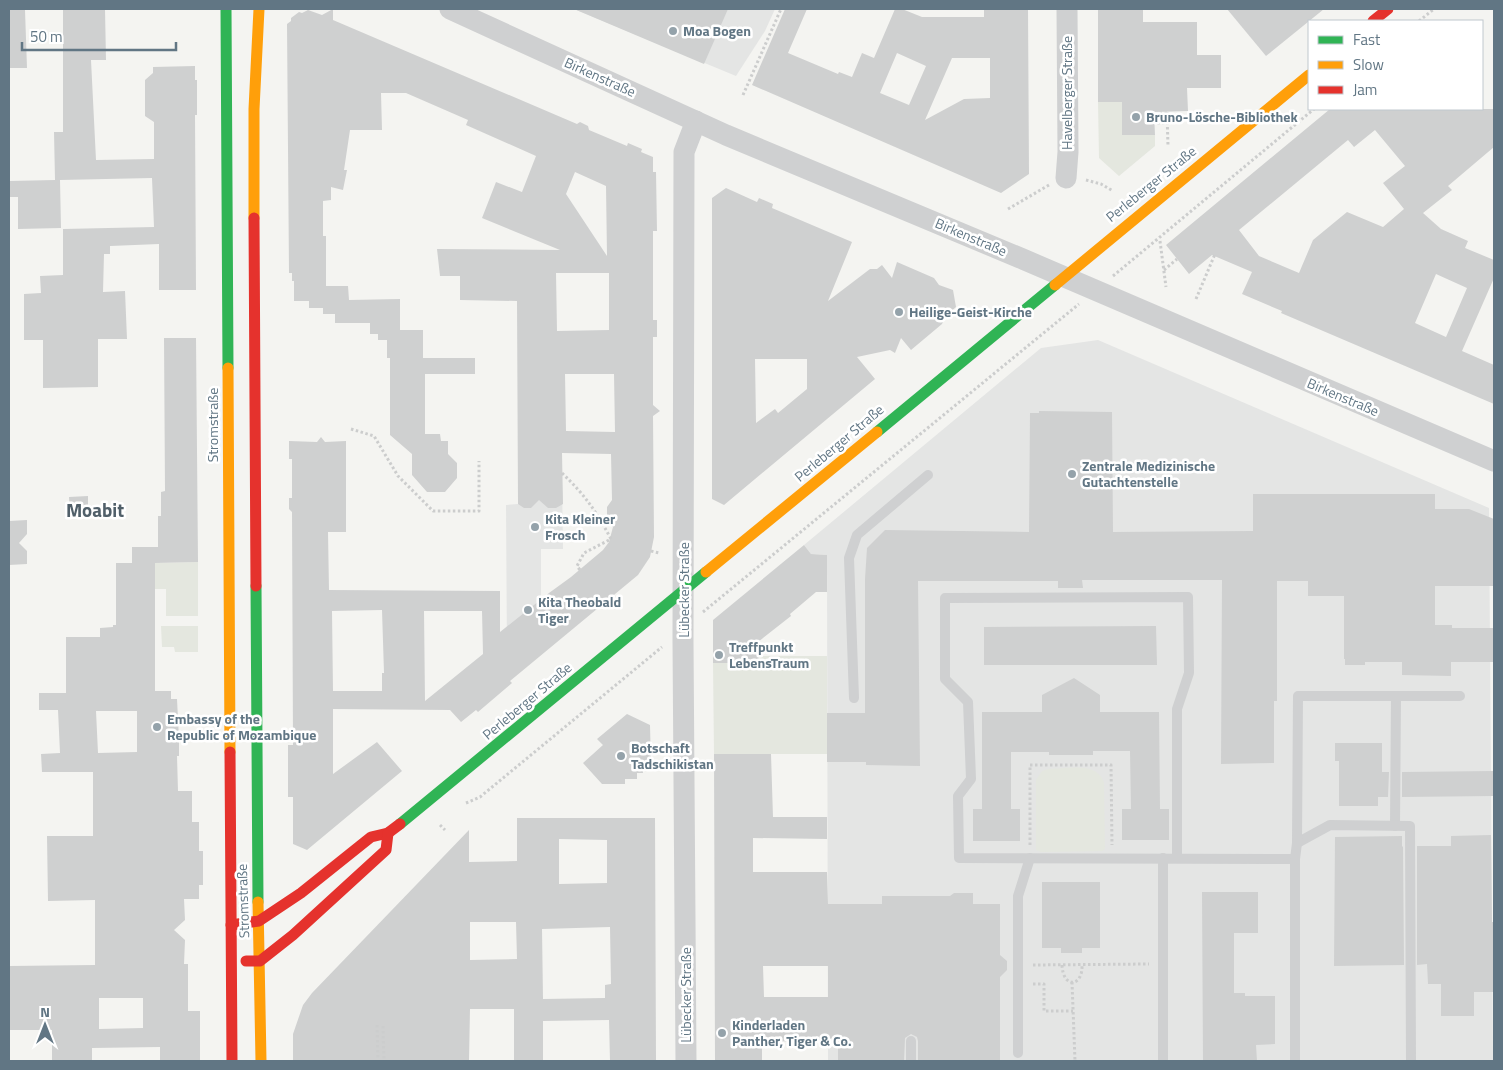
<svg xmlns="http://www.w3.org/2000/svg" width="1503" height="1070" viewBox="0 0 1503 1070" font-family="'Titillium Web',sans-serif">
<rect width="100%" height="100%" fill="#f4f4f1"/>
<!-- built -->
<g fill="#e4e5e4">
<path d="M574,9h201l-10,22 -29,45z"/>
<path d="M1098,340l391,168 4,553h-665l-1,-506 -16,-1 -7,-9 237,-197z"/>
<path d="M562,480l1,69h-22v51l-34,55 -1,-150 12,-1z"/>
</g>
<!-- green -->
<g fill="#e4e7df">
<path d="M1098,102h24v33h33v11l-36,30 -20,-18z"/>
<path d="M198,562v54h-32v-27h-11v-26z"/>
<path d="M161,626h37v26h-23l-1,-5h-12z"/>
<path d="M758,656h69v98h-113l-1,-91h45z"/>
<path d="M1048,769c18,0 50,-8 56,14l1,66 -3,2 -61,1 -5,-2v-70l6,-9z"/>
</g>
<!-- building -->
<g fill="#cfd0d0" fill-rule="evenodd">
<path d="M9,9l16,1 2,58h-18z"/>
<path d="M105,9l1,51h-15l5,100 58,-1v-37l-9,-6v-36l8,-7v-6l42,-1v14h2v35h-2l1,175h-37v-46l-49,2v8h-6l-1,38 22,-1 2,48h-29v48l-55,1v-48h-19v-46l17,-1 -1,-17 23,-1v-46l91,-2 -2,-49 -92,2 1,48 -43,1v-32h-9v-16l46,-1 -1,-48h9v-122z"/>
<path d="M333,9v11l244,104 3,-2 8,4 1,4 38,16 1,-3 14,6 -1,3 12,5v15h3l1,59h-4v89h4v17h-4v68l7,6 -7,5 1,121 -4,20 -12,18 -128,106 2,2 -34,29 -2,-2 -15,12 -11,-12 -117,-1v65l44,-32 25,29 -95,79 -14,-6v-47h-5v-52h5l-1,-233 -3,-3v-11h3v-39h-3v-18l28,1 4,-5 4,5 21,-1v91h-18l1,58 171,1v41l49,-39 22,-16 32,-27 6,-8 4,-15 -6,-6v-14l5,-7 -1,-46 -49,-1 1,51 -7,4h-8l-9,-8 -8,8h-7l-6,-4 -1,-203 -57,-1v-24h-20l-3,-27 123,1 -78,-32 14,-36 26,10 14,-36 -70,-31 2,-5 -62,-27h-25l1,37h-32l-6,40h3l-4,20 -12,-3v13l-8,1v35h3v50h22l1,14 51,-1v31h23v28h52v16h-50v60h15l1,7h7v13l9,9v15l-12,14h-18l-15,-17v-21l-22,-19v-77h-3v-18h-9v-6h-8v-11h-35v-9h-12v-6h-14v-7h-15v-20h-2v-8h-3l-2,-249 4,-3v-3l8,-6 3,1 6,-3 14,5zM575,172l31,14 1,70 -41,-62zM556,273h53v57l-52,1zM565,374h49l1,58 -49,-1zM382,610l2,63h-2v18h-49l-1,-80zM424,611h58l1,43 -58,47z"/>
<path d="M574,9h154l-24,55z"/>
<path d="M785,9h22l-19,44 50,21 1,-2 13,5 10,-24 12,5 21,-49h7l20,8h62v-8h44l1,165 -28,19 -249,-108zM897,53l29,13 -17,39 -29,-12zM952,58h38v40l-26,1 -39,21z"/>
<path d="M1098,9h45v13h54v33h24v33h-34l1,23 -34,1 1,23h-33v-33h-24z"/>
<path d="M1227,9h97l-58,47z"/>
<path d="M1330,109h164v38l-46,39 4,4 -29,23 18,16 27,12 -3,7 29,12v18l-32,73 32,14v39l-213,-91 1,-2 -40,-17 10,-22 -40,-17 -23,19 -23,-29zM1375,130l30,36 -22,17 21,26 -21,18 -36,-15 -34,28 -14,33 -40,-17 -20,-26 109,-90 6,7zM1436,274l31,14 -21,49 -31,-14z"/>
<path d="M726,188l31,14 2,-4 14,6 -1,4 80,34 -24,59 42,-32h7l5,-4 10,13 5,-16 37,16 5,7 14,5 3,17 -11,10 -3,7 -31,26 -10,-12 -6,15 -5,-3 -33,7 18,22 -151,126 -12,-6v-301zM755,359h52v30l-29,24 -3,-4 -19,14z"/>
<path d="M164,338h32l2,224 -43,1v128h16v8h6l2,40v17h-2l1,35h14v31h7v29h4v34h-4v14h-15l1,21 -11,10 11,10 -1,24h4v47h12v50h-40v-14l-68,1v13h-40v-31h-43v-64l86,-1v-65l-47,1 -1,-65h46v-64h-51l-1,-18 19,-1 -2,-43h-19v-17h27v-56h34v-9l13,-1v-2h3v-62h16v-16h26v-31h3v-24l4,-1zM96,711h41v41l-39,1zM99,998h44v30l-44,1z"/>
<path d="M1039,411l73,1 1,120 140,-1v-37h182v15h34l25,10v67h-59v39h17v3h42v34h-43v14l-49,-1v-13h-37v3h-20v-6h-1v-63h-36v-15h-31v120h-3v62l-53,1 1,-184h-140l1,8h-25v-7h-140l2,185 -54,-1v-3h-39v-49h38v-134l2,-31 18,-18 144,2 1,-119h9z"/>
<path d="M88,496v18h-18l-1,-17z"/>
<path d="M27,520v14l-8,9 8,8v13l-18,1v-44z"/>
<path d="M804,545l7,9 16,1v37h-11l-26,22 1,2 -33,26 1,21h-46v-43z"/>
<path d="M1156,626l1,39h-173v-38z"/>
<path d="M1074,678l26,17v17h59l1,97h9v31h-47v-31h9l-1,-58h-37v4h-44v-3h-38v57h9v32h-47v-32h9v-97h60v-17z"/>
<path d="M627,714l23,11 1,40h-9l1,8h-6v6h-12v5h-23l-19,-21 20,-18 -6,-6z"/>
<path d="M1335,743h47v29h7l-1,25h-10v9h-39v-45h-4z"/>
<path d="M714,754h57l2,63h54v22l-74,-1v34h74l1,32h54v-8h68l4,-3h19v11h27v51l7,6v9l-7,7v84h-82v-20l-1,-4 -6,-3 -6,4 -1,23h-66v-19l-76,-1v20h-47zM763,966h65v31h-64z"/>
<path d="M1494,771v25l-92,1v-25z"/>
<path d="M517,818h138l1,243h-46l-1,-41 -66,1v40h-29v-52h-44l-1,52h-176v-27l10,-29 9,-12 157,-163v32l48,-1zM559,839l48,1v43l-48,1zM470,922h46l1,37 -47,1zM610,927l1,57 -6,1v13l-62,1 -1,-70z"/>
<path d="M1491,835l1,87h2v70h-20v24h-33v-32h-13l-1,-20 -10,1v-119h34v-10z"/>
<path d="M1402,836v11l1,-1 1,119 -70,1 1,-129z"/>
<path d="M1042,882h58v66h-18v5h-21v-5h-19z"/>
<path d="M1202,892h56v41h-24v60h11v3h30v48l-19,1 1,16h-54z"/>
</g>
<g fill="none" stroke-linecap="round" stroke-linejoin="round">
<!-- path -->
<g stroke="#cccdcd" stroke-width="3" stroke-dasharray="2.5 2.5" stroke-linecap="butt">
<path d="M1419,21l15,-12"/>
<path d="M743,95l38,-86"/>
<path d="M1167,112l1,34"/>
<path d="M1167,113h-10v10h10"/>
<path d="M1086,180l15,4 12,7"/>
<path d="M1008,209l41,-24"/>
<path d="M1160,241l6,46"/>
<path d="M1164,270l13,-11"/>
<path d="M1113,276l201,-167"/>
<path d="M1196,299l19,-45"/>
<path d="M351,429l23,7 24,40 35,35h46v-50"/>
<path d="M562,473c23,22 34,38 49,66l-27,14 -7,13 3,4"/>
<path d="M651,551l8,2"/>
<path d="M703,612l376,-308"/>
<path d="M466,803l14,-6 182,-150"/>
<path d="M440,825l5,5"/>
<path d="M1030,845v-80h81l1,80"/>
<path d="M1033,965l116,-1"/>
<path d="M1062,965c1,24 21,22 20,0"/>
<path d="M1072,982l3,79"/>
<path d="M1033,984h11v27h29"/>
<path d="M377,1025l1,36"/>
<path d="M383,1026l1,35"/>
</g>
<!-- lane -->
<g stroke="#cfd0d1" stroke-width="10">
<path d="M854,698l-5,-140 8,-23 71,-60"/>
<path d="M1395,826l1,-130"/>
<path d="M1297,843l33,-18 80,1 1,235"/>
<path d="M1163,858v203"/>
<path d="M1177,858v-149l12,-36 -1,-76 -243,1v81l23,23 3,77 -13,17 1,62 336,1"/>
<path d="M911,1041v20"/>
<path d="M1018,1053v-157l12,-38"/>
<path d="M1295,1061v-202l2,-16 1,-147h162"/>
</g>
<!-- street -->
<g stroke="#cfd0d1" stroke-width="21">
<path d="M450,9l276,126 299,125 469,201"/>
<path d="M1066,178l2,-26 -1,-143"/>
<path d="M686,1061l-3,-420 1,-489 12,-31"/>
</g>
<!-- fast -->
<g stroke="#30b455" stroke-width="11">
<path d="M226,9l2,359"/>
<path d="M877,432l178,-147"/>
<path d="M256,586l2,316"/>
<path d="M400,824l306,-252"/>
</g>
<!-- slow -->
<g stroke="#ff9f0a" stroke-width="11">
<path d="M254,218v-109l5,-100"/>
<path d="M1055,285l254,-210"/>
<path d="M228,368l2,384"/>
<path d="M706,572l171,-140"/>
<path d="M258,902l3,159"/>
</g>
<!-- jam -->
<g stroke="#e5322d" stroke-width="11">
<path d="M1373,21l15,-12"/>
<path d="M254,218l2,368"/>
<path d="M230,752l2,309"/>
<path d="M231,925l28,-4 42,-28 70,-56 17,-4 12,-9"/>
<path d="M246,961h14l33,-26 93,-85 2,-17"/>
</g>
</g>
<!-- markers -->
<g fill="#94a2aa" stroke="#fff" stroke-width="2">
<circle cx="673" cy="31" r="5"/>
<circle cx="1136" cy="117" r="5"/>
<circle cx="899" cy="312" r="5"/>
<circle cx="1072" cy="474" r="5"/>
<circle cx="535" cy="527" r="5"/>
<circle cx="528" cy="610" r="5"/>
<circle cx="719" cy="655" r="5"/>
<circle cx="157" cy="727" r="5"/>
<circle cx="621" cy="756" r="5"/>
<circle cx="722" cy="1033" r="5"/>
</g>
<g text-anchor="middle" stroke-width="5" stroke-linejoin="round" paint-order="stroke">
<!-- poi labels -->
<g font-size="14" font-weight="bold" fill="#617684" stroke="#fff" text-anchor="start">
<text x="683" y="36">Moa Bogen</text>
<text x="1146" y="122">Bruno-Lösche-Bibliothek</text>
<text x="909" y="317">Heilige-Geist-Kirche</text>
<text x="1082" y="471">Zentrale Medizinische<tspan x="1082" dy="16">Gutachtenstelle</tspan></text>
<text x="545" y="524">Kita Kleiner<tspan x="545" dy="16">Frosch</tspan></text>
<text x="538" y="607">Kita Theobald<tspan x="538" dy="16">Tiger</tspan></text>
<text x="729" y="652">Treffpunkt<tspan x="729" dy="16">LebensTraum</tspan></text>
<text x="167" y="724">Embassy of the<tspan x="167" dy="16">Republic of Mozambique</tspan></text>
<text x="631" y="753">Botschaft<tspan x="631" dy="16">Tadschikistan</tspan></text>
<text x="732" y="1030">Kinderladen<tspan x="732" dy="16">Panther, Tiger &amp; Co.</tspan></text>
</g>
<!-- street labels -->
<g font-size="14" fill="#617684" stroke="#fff">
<text transform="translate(600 77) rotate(24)" y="5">Birkenstraße</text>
<text transform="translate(1067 93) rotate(-90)" y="5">Havelberger Straße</text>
<text transform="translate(1151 184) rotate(-39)" y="5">Perleberger Straße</text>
<text transform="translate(971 237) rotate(23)" y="5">Birkenstraße</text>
<text transform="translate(1343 397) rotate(23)" y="5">Birkenstraße</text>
<text transform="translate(213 425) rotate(-90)" y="5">Stromstraße</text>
<text transform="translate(839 443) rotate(-40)" y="5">Perleberger Straße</text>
<text transform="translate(684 590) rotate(-90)" y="5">Lübecker Straße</text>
<text transform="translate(527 701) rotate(-40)" y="5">Perleberger Straße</text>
<text transform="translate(243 901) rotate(-92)" y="5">Stromstraße</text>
<text transform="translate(686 995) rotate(-90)" y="5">Lübecker Straße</text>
</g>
<!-- district labels -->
<g font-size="19" font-weight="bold" fill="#505f69" stroke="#fff">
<text x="95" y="517">Moabit</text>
</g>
</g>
<!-- border -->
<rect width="1503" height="1070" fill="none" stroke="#617684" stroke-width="20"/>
<!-- legend -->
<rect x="1308" y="20" width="175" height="90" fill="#ffffff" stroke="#c0c8ce"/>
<rect x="1318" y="36" width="25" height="8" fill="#30b455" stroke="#c0c8ce"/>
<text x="1353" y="45" font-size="15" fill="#617684">Fast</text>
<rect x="1318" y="61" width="25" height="8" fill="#ff9f0a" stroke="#c0c8ce"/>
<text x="1353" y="70" font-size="15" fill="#617684">Slow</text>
<rect x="1318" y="86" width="25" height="8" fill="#e5322d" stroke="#c0c8ce"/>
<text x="1353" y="95" font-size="15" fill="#617684">Jam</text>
<!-- north arrow -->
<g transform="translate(45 1025)" stroke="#ffffff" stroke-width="4" paint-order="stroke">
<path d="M0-4L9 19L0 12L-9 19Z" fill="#617684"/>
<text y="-8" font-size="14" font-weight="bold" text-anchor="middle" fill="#617684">N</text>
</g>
<!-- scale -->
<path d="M22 42v8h154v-8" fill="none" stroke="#617684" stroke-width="2.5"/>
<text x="30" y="42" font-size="15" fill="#617684" stroke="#ffffff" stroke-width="4" paint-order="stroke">50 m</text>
</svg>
